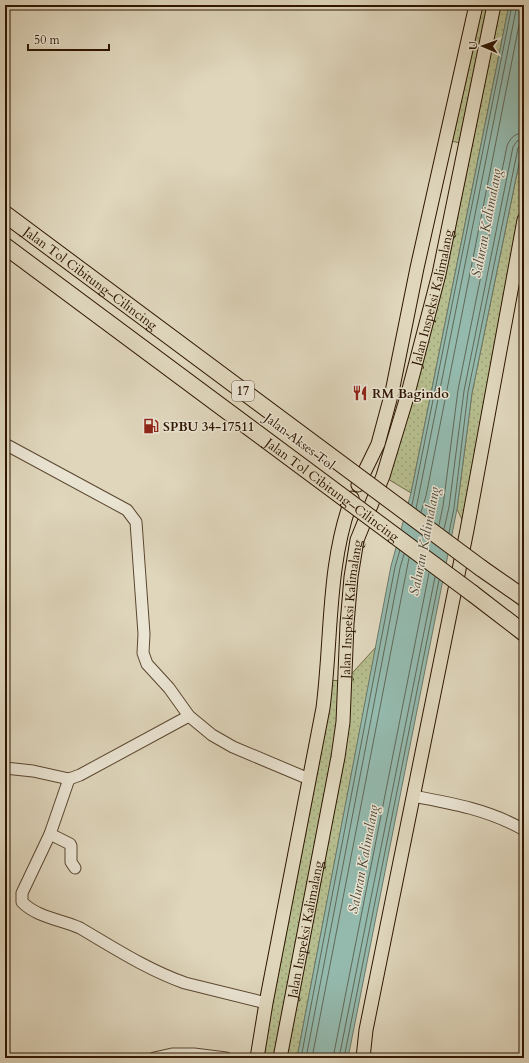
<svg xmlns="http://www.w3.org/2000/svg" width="529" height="1063" viewBox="0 0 529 1063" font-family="Cardo,serif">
<defs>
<pattern id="grass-dots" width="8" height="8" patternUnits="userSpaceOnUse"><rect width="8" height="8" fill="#b6bd8e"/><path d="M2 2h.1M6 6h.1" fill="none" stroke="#9da279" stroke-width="1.8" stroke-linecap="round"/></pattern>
</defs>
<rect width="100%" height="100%" fill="#dfd6bc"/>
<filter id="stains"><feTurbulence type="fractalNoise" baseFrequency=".005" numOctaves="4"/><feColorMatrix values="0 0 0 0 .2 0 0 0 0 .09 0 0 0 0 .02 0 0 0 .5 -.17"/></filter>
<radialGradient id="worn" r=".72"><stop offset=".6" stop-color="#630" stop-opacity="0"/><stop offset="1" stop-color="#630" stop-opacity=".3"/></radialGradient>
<!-- grass -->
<g fill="url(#grass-dots)" stroke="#726a47">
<path d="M476,5h33l-98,488 -28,-17 82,-332 -19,-4z"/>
<path d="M524,139v81l-57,310 -10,-21 15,-116z"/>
<path d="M376,647l-79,411h-40l70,-378 18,1z"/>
</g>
<!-- water -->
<path fill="#94b9ad" stroke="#6b7868" d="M509,5h15v134l-52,254 -15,116 -109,549h-51l94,-492 20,-73z"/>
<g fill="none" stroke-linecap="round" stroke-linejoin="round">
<!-- shore -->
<g stroke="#616856" stroke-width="1">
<path d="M412,505l100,-500"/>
<path d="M416,509l101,-504"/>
<path d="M421,512l5,-16 97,-491"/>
<path d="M439,525l4,-19 15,-116 49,-244c3,-8 8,-13 17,-13"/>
<path d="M444,529l5,-22 15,-116 49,-244 4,-6 7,-2"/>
<path d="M449,533l5,-25 14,-116 50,-244 2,-3 4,-1"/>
<path d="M301,1058l94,-491 5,-17"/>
<path d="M306,1058l94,-490 4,-14"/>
<path d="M312,1058l97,-500"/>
<path d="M333,1058l96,-485"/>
<path d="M339,1058l96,-481"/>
<path d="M344,1058l95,-478"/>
</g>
<defs>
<g id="minor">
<path d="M5,444l122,66 9,12 8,112 -1,19 4,11 22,24 20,28 23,19 21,12 76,32"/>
<path d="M5,768l28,3 36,8 11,-4 109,-59"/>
<path d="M69,779l-19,55 -28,59v9c16,16 38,17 58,26 34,20 68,42 105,55l81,20"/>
<path d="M413,796c38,7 77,14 111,34"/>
<path d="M50,834l20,10 1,2v16l4,6"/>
<path d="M154,1058l18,-4h22l32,4"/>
</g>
<g id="major">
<path d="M358,485l20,-41 14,-52 25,-124 59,-263"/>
<path d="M257,1058l9,-55 57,-295c9,-70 4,-143 29,-210"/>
<path id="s1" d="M280,1058l58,-301 5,-35 4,-98 4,-47 6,-37 26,-64 24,-79 32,-123 55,-269"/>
<path d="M363,1058l3,-28 101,-500 57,-310"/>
</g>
<g id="highway">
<path d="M481,568l43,30"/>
<path d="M472,593l52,40"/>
</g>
</defs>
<!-- minor casing -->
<use href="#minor" stroke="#5a462f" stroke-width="13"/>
<!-- major casing -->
<use href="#major" stroke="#2e1600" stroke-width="15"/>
<!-- highway casing -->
<use href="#highway" stroke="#2e1600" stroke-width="18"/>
<!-- minor -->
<use href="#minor" stroke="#eae4d3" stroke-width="11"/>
<!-- major -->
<use href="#major" stroke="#dfd6bc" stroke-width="13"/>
<!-- highway -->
<use href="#highway" stroke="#dfd6bc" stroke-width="16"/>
<defs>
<g id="highway-bridge">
<path id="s2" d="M5,214l476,354"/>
<path id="s3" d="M5,246l467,347"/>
</g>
</defs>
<!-- highway-bridge casing -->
<use href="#highway-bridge" stroke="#2e1600" stroke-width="18" stroke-linecap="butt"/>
<!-- highway-bridge -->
<use href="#highway-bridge" stroke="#dfd6bc" stroke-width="16"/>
</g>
<!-- icons -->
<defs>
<symbol id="restaurant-bare" viewBox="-9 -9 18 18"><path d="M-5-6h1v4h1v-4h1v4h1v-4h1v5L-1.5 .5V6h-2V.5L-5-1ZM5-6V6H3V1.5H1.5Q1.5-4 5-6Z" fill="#8f2418" stroke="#eae4d3" stroke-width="2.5" paint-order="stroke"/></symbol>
<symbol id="fuel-bare" viewBox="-9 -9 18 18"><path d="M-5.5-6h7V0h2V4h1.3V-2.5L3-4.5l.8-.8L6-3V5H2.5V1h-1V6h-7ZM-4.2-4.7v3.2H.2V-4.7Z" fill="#8f2418" stroke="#eae4d3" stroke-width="2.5" paint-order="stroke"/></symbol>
</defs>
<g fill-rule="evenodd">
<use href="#restaurant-bare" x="349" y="382" width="22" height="22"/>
<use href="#fuel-bare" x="140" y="415" width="22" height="22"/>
</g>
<g text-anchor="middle" stroke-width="3" stroke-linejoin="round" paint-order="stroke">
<!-- shield labels -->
<rect fill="#eae4d3" stroke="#66543f" stroke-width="1" x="232" y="381" width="22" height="20" rx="3"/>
<g font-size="12" font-weight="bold" fill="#2e1600">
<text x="243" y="395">17</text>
</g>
<!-- street labels -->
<g font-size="13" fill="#2e1600" stroke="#eae4d3">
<text dy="5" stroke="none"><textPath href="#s2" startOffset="107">Jalan Tol Cibitung–Cilincing</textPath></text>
<text dy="5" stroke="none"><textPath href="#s1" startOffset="779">Jalan Inspeksi Kalimalang</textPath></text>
<text transform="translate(300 441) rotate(37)" y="5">Jalan Akses Tol</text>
<text dy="5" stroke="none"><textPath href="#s3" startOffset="408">Jalan Tol Cibitung–Cilincing</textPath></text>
<text dy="5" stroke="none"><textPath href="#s1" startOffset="455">Jalan Inspeksi Kalimalang</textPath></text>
<text dy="5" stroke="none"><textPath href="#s1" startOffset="131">Jalan Inspeksi Kalimalang</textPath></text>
</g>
<!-- poi labels -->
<g font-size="13" font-weight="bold" fill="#2e1600" stroke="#eae4d3" text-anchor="start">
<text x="372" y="398">RM Bagindo</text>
<text x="163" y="431">SPBU 34-17511</text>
</g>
<!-- water labels -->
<g font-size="14" font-style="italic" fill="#4d4734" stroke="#eae4d3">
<text transform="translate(486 223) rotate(-79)" y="5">Saluran Kalimalang</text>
<text transform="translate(424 541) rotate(-79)" y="5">Saluran Kalimalang</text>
<text transform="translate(363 859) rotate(-79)" y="5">Saluran Kalimalang</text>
</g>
</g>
<!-- margin -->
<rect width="529" height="1063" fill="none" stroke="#dfd6bc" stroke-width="20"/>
<rect x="6" y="6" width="517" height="1051" fill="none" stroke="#2e1600" stroke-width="2"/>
<rect x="10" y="10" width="509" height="1043" fill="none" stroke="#2e1600"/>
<!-- north arrow -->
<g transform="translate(483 46) rotate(272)" stroke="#eae4d3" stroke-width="3" paint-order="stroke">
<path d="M0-3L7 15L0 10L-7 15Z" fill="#2e1600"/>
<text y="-6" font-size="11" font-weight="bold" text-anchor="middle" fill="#2e1600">U</text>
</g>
<!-- scale -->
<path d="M28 44v6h81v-6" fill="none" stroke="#2e1600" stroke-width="2"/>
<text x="34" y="44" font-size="12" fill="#2e1600" stroke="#eae4d3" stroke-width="3" paint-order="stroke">50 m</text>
<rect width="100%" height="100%" filter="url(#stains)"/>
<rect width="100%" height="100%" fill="url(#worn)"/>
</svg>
